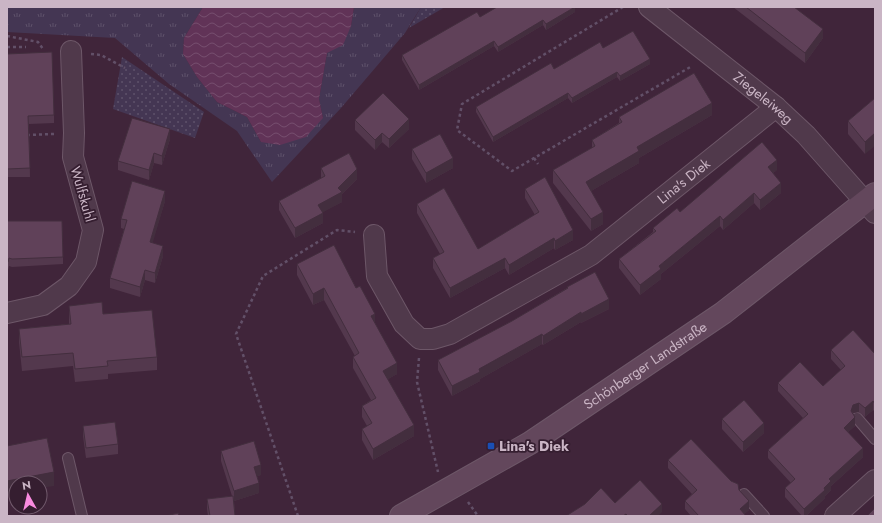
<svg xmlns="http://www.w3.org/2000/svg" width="882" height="523" viewBox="0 0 882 523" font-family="Jost,sans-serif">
<defs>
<pattern id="grass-tufts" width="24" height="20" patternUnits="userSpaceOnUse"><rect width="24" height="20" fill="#443653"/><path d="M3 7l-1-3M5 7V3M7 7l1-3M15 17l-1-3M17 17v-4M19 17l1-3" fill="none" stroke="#5e516a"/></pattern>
<pattern id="park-dots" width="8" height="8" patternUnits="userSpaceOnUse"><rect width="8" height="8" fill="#443653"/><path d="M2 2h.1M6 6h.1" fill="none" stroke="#5e516a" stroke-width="1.8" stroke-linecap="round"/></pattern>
<pattern id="water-waves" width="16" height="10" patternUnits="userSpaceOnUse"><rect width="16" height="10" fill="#613357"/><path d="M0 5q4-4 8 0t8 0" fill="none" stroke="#764e6e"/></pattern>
</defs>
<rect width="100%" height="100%" fill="#40253a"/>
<!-- grass -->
<path fill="url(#grass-tufts)" d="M7,7h196l-19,31 -1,16 14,23 20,25 30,15 14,25 62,-24 -4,-19 8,-46 24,-27 3,-19h67l-16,26 -64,75 -69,74 -35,-51 -68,-47 -54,-46 -108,-6z"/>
<!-- park -->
<g fill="url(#park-dots)">
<path d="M421,7h24l-36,21z"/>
<path d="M122,57l82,55 -9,26 -82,-29z"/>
</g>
<!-- water -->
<path fill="url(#water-waves)" d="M203,7h151l-3,19 -8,19 -16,8 -8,46 4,19 -17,19 -26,8 -19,-3 -14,-25 -30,-15 -20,-25 -14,-23 1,-16z"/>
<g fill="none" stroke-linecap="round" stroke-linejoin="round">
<defs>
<g id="service">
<path d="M857,418l18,21"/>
<path d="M68,458l14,58"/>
<path d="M744,494l20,22"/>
</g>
<g id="minor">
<path id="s1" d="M649,7l127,100 30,28 69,78"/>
<path id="s2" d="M374,235l3,41 27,48 16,15h13l17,-5 141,-79 185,-148"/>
<path d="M7,313l36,-8 26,-19 17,-24 7,-32 -20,-73 1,-24 -3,-82"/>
<path d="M835,516l40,-36"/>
</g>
<g id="secondary">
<path id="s3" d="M401,516l129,-73 193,-130 152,-119"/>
</g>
</defs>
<!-- service casing -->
<use href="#service" stroke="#6d5768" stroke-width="12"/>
<!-- minor casing -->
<use href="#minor" stroke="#6d5768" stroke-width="22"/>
<!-- secondary casing -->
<use href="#secondary" stroke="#6d5768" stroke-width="24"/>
<!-- path -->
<g stroke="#625068" stroke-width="2.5" stroke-dasharray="3 3" stroke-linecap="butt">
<path d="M623,7l-161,97 -5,26 55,41 180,-105"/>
<path d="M7,36l31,6 5,7"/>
<path d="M7,47h19"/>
<path d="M91,54l10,1 24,13"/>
<path d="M27,135l27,-1"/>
<path d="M534,158l4,6"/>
<path d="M419,358l-2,24 21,90"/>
<path d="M468,502l10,14"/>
<path d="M298,516l-62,-182 27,-58 74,-46 18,2"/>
</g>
<!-- service -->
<use href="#service" stroke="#50394b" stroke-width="10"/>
<!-- minor -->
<use href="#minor" stroke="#50394b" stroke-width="20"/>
<!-- secondary -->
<use href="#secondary" stroke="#63475c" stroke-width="22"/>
</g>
<!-- wall -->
<g fill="#53384d">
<path d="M733,7h61l29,31 -18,25z"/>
<path d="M575,12l-29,18 -3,-5 -45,27 -4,-6 -75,44 -17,-30v-5l78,-38z"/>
<path d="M603,48l47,16 -30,17 -3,-4 -45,26 -4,-5 -75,44 -17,-30v-5l78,-38z"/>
<path d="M7,54l47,61v8l-25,1 1,53h-23z"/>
<path d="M875,98l-10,56 -17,-20v-13z"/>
<path d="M712,115l-73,43v5l-48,28 12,33 -12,7 -38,-48v-13l39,-22v-8l27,-17v-6z"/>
<path d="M355,120l54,9 -20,19 -7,-6 -7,8 -20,-20z"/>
<path d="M170,139l-8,26 -8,-2 -5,17 -31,-10v-9z"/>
<path d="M412,149l41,19 -27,15 -14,-24z"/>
<path d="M321,168l36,11 -15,15v8l-20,10 1,11 -28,15 -16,-28v-9l42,-23z"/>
<path d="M777,170l-4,3 8,20 -21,17 -6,-7 -31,27 -3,-4 -59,48v5l-21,16 -21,-27v-9l34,-27v-4l27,-16z"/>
<path d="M525,189l48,51 -18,10 -1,-2 -45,27 -4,-7 -55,30 -17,-30v-10l7,-4 -23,-41v-9l61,45 57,-34 -10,-17z"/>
<path d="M165,201l-13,42 11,13 -8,27 -10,-3 -5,17 -30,-9v-10l14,-49 -3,-1v-9z"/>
<path d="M7,221l56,36v7l-51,3 -3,-1 -1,4h-1z"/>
<path d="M297,264l78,60 22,50 -9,5 26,57 -41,24 -11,-20v-11l5,-3 -5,-9v-11l9,-6 -18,-32v-11l2,-1 -31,-56 -11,5 -16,-30z"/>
<path d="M567,287l42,22 -28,14v-1l-38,23 -1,-1 -62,35v2l-28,15 -14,-26v-10l74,-39 55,-33z"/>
<path d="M69,306l34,8 54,43v13l-49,4v5l-33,3 -2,-16 -51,5 -3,-29v-13l50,-5z"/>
<path d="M831,350l44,4v58l-2,-2 -8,7 -6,-5 -6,1 2,13 -7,6 15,25 -32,29v4l-6,6v2l-19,18h-4l-17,-19v-9l6,-5 -23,-25v-8l35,-32 -25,-27v-8l45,3 18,-16 -10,-11z"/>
<path d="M722,419l42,14 -21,19 -21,-23z"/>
<path d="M83,426l35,18v10l-32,4 -3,-22z"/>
<path d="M221,451l40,24 -4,1 2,17 -25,8 1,15h-27l-1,-7v-10l25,-3 -11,-35z"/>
<path d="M668,460l71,30 10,20 -5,4 2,2h-55l-6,-7v-8l7,-7 -24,-26z"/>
</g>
<!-- shaded-wall -->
<g fill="#432e3e">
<path d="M575,7v5l-29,18v-6z"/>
<path d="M543,20v5l-45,27v-5z"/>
<path d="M823,29v9l-18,25v-10z"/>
<path d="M494,41v5l-75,44v-5z"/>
<path d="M650,59v5l-30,17v-5z"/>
<path d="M617,72v5l-45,26v-5z"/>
<path d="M568,93v5l-75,44v-5z"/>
<path d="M712,103v12l-73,43v5l-53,31v-12l51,-35z"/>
<path d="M409,119v10l-20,19v-9z"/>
<path d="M170,129v10l-8,26v-9z"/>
<path d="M382,133v9l-7,8v-10z"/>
<path d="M875,133v13l-10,8v-12z"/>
<path d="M154,153v10l-5,17v-10z"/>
<path d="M453,158v10l-27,15v-10z"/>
<path d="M777,160v10l-9,7v-10z"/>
<path d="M357,169v10l-15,15v8l-24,13v-10l20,-17z"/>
<path d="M781,183v10l-21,17v-10z"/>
<path d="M165,191v10l-15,51v-10z"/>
<path d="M754,193v10l-31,27v-10z"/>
<path d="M603,212v12l-12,7v-12z"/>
<path d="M323,213v10l-28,15v-10z"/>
<path d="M720,216v10l-59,48v5l-21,16v-10l19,-19z"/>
<path d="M573,230v10l-18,10v-9z"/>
<path d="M554,238v10l-45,27v-10z"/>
<path d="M163,246v10l-8,27v-10z"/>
<path d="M505,258v10l-55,30v-10z"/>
<path d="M145,270v10l-5,17v-10z"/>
<path d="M324,288v12l-11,5v-11z"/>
<path d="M609,299v10l-28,14v-9z"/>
<path d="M581,312v10l-38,23v-9z"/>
<path d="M375,314v11l-4,-9z"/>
<path d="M542,334v10l-62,35v2l-28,15v-10l27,-17z"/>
<path d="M397,363v11l-14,8v-11z"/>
<path d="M873,401v9l-8,7v-9z"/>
<path d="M859,403v9l-6,1 -2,-2 2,-6z"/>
<path d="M855,417v9l-11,10v-8z"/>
<path d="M764,423v10l-21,19v-10z"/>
<path d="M414,425v11l-41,24v-11z"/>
<path d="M863,448v9l-32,29v4l-6,6v2l-19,18h-2v-7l20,-21 5,-9z"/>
<path d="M261,465v10l-7,2v-10z"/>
<path d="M54,472v14l-14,2v-5h-24v10l-9,2v-14z"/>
<path d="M259,483v10l-25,8v-10z"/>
<path d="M749,501v9l-7,6 -2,-7z"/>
<path d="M662,504v8l-4,4h-9z"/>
</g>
<!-- building -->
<g fill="#604159" stroke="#432e3e">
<path d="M497,7h78l-29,17 -3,-4 -45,27 -4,-6 -75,44 -17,-30 75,-43 3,5z"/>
<path d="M746,7h48l29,22 -18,24z"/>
<path d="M633,31l17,28 -30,17 -3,-4 -45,26 -4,-5 -75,44 -17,-30 75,-44 3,6 46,-27 3,6z"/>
<path d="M52,52l2,63 -26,1 2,52 -23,1v-115z"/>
<path d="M694,73l18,30 -75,44 2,4 -53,31 17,30 -12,7 -38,-49 42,-24 -3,-6 30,-18 -3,-5z"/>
<path d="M383,93l26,26 -20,20 -7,-6 -7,7 -20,-20z"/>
<path d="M875,98v35l-10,9 -17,-21z"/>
<path d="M132,118l38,11 -8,27 -8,-3 -5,17 -31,-9z"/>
<path d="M440,134l13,24 -27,15 -14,-24z"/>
<path d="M762,142l15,18 -9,7 13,16 -21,17 -6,-7 -31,27 -3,-4 -61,50 2,3 -21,16 -21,-26 37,-28 -3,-3 24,-20 3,4z"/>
<path d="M349,153l8,16 -19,19 4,4 -24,13 5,8 -28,15 -16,-27 46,-25 -4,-8z"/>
<path d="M545,177l28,53 -18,11 -1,-3 -45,27 -4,-7 -55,30 -17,-30 11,-6 -27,-48 27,-16 34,61 61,-37 -14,-23z"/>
<path d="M132,181l33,10 -15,51 13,4 -8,27 -10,-3 -5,17 -30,-9 17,-58 -6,-1z"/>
<path d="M7,221h55l1,36 -51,2 -3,-1 -1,4h-1z"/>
<path d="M334,245l22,43 4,-2 15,28 -4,2 26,47 -14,8 31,54 -41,24 -11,-20 10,-6 -10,-17 14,-8 -23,-41 6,-4 -35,-65 -11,6 -16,-30z"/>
<path d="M595,272l14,27 -28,15v-2l-38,24 -1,-2 -63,35 1,3 -28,14 -14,-26 74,-39 56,-33 -1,-1z"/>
<path d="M102,302l1,12 49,-4 5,47 -50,4 1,5 -33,3 -2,-16 -51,4 -3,-28 52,-5 -2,-18z"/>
<path d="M853,330l22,24v50l-2,-3 -8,7 -6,-5 -6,2 -2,6 4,6 -11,11 19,20 -34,31 2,2 -7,7 1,2 -21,19 -19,-21 10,-9 -27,-29 40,-36 -30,-31 22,-21 23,24 22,-20 -14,-16z"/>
<path d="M744,400l20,23 -21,19 -21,-23z"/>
<path d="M115,422l3,22 -32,4 -3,-22z"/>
<path d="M47,438l7,34 -47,9v-35z"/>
<path d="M691,439l40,42 7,3 1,6 10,11 -9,8 6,7h-47l-14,-15 12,-11 -29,-30z"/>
<path d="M254,441l7,24 -7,2 5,16 -25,8 -13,-40z"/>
<path d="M640,480l22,24 -13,12h-21l-2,-2 -3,2h-57l19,-12 16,-16 14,15z"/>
<path d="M233,496l2,20h-25l-3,-17z"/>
<path d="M875,508v8h-8z"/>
<path d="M178,513l1,3h-13z"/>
</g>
<!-- markers -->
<rect fill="#1a4fb4" stroke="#351e30" stroke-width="1.5" x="487" y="442" width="8" height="8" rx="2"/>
<g text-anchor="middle" stroke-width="3.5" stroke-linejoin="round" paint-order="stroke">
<!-- street labels -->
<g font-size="14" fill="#cab5c5" stroke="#351e30">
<text dy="5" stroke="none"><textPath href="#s1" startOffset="146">Ziegeleiweg</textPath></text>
<text dy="5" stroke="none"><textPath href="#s2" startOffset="429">Lina's Diek</textPath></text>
<text transform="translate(83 194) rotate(74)" y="5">Wulfskuhl</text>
<text dy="5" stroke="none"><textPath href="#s3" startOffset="287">Schönberger Landstraße</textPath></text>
</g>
<!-- poi labels -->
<g font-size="14" font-weight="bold" fill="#cab5c5" stroke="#351e30" text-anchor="start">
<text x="499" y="451">Lina's Diek</text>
</g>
</g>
<!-- border -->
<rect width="882" height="523" fill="none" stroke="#cab5c5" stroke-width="16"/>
<!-- north arrow -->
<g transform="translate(28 495) rotate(352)"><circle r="19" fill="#351e30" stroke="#715a6c"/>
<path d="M0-3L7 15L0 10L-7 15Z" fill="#f98bdf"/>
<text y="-6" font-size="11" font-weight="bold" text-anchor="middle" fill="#cab5c5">N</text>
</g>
</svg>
